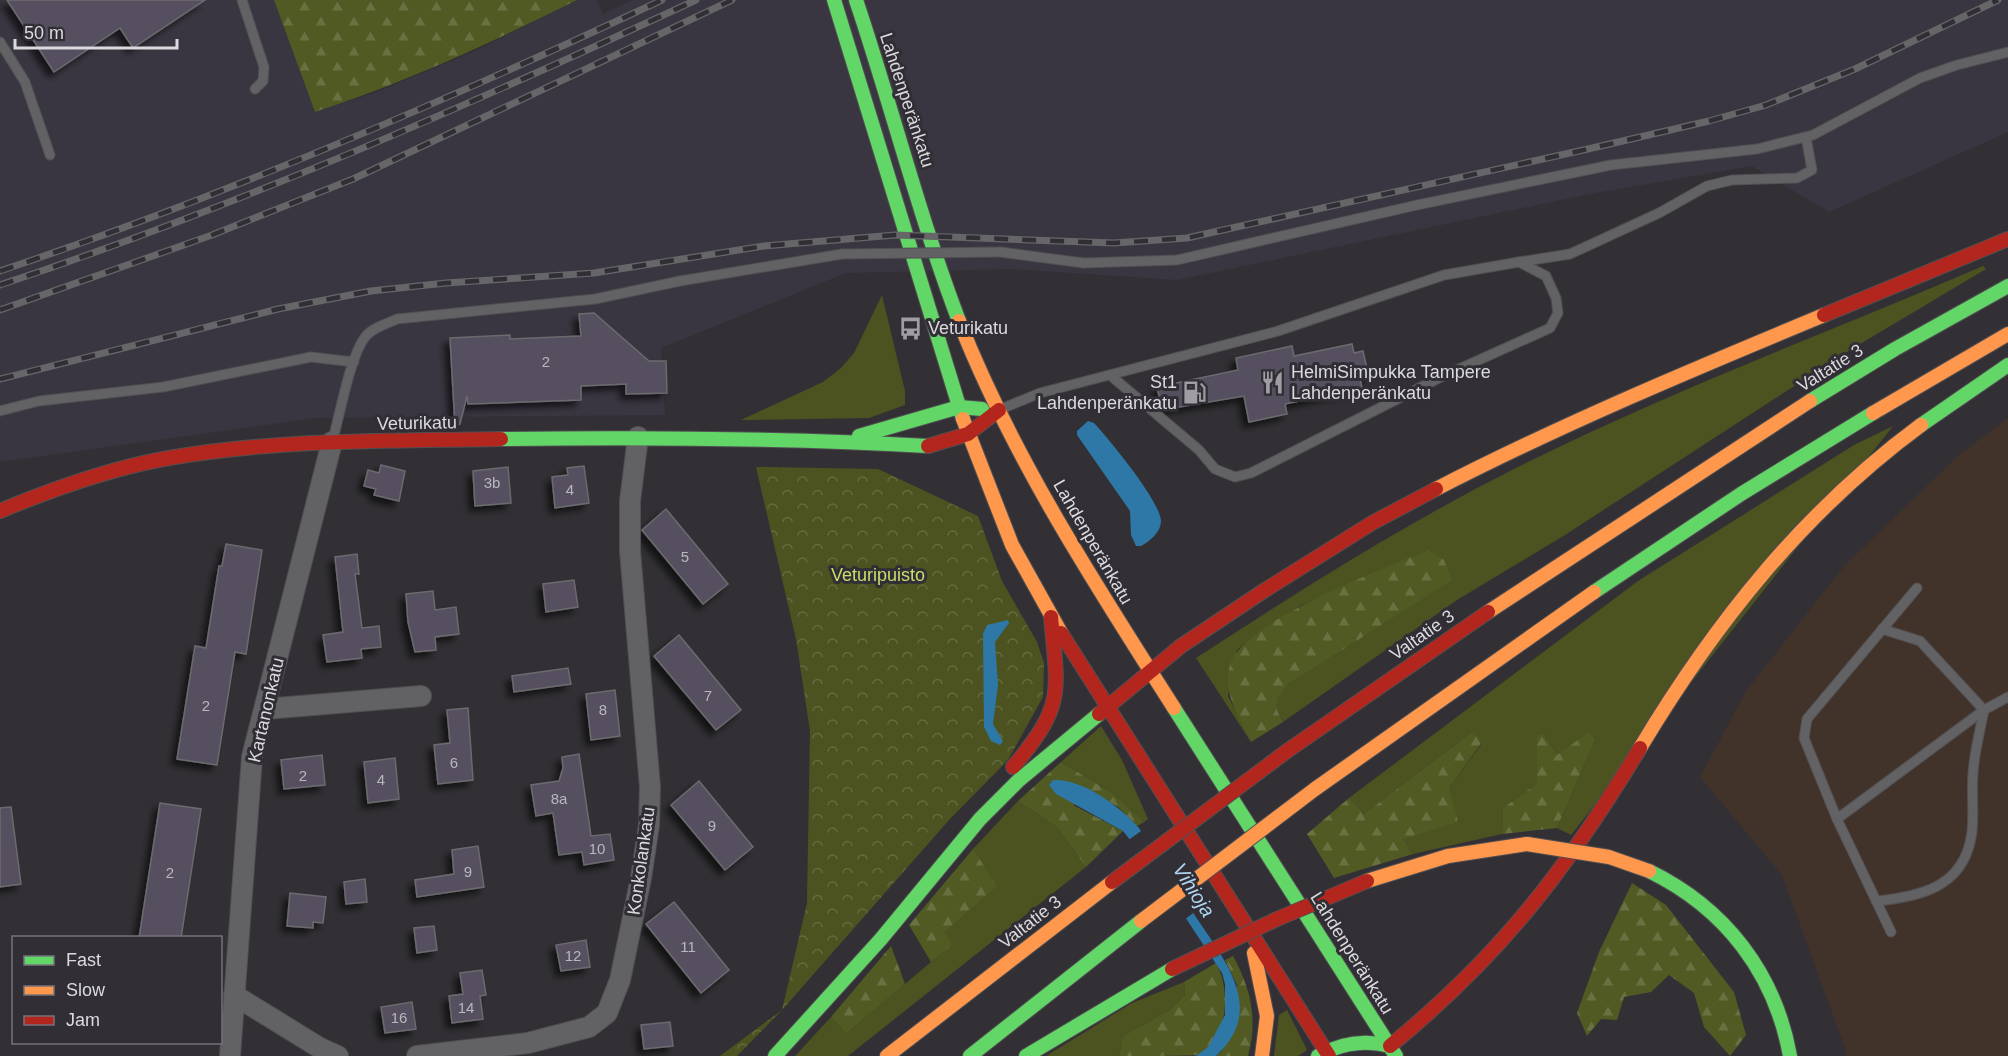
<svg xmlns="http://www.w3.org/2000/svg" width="2008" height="1056" viewBox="0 0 2008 1056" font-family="Arial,sans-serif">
<defs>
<pattern id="forest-firs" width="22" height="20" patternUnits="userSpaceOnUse" patternTransform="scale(1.5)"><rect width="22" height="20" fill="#515a22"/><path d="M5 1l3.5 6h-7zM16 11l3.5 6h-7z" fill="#697142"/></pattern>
<pattern id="park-crowns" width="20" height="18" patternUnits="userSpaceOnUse" patternTransform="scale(1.5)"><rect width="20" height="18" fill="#4c5320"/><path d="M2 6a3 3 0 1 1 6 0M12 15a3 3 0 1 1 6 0" fill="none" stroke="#656b40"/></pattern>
<filter id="shadow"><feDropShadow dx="-5.5" dy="5.5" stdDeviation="3" flood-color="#0009"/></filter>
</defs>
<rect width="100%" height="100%" fill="#323034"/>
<!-- built -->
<path fill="#3a3641" d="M0,0h274l41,112 59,-19 103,-43 100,-50h20l6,14 30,-14h1375v132l-179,80 -77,-46 -162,28 -413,86 -164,-11 -167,4 -185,75 4,67 -350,3 -315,44z"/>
<!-- industrial -->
<path fill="#42332a" d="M2008,418v638h-163l1,-5 -64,-176 -82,-98 46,-86 99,-126 114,-110z"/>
<!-- green -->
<g fill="#4c5320">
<path d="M1983,266l3,3 -141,84 -280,182 -108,65 -174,122 -6,-12v-14l12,-12 162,-104 -23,-30 -126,55 -46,29 -19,16 -9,46 23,46 -55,-84c104,-68 209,-134 320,-190 151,-76 311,-135 467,-202z"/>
<path d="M882,295l23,96v14l-36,13 -128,2 82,-38 18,-14 13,-15z"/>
<path d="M1893,426l-322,409 -14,-7 38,-88 -38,15 -14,-22 -6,2v48l-34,25 -1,26 -89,20 -10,-15 46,-51 33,-45 -9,-12 -109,83 -15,-16 289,-217 216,-136z"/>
<path d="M1101,726l21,34 26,59 -4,3 -30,-28 -53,-32z"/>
<path d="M1018,801l39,26 29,40 -238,189h-53l36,-39 15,17 105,-89 -8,-13 30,-83z"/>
<path d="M1184,982l1,13 -14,14 -48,27 -4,20h-73l86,-53z"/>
<path d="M1287,1010l20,40 -9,6h-24l5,-41z"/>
</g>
<!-- forest -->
<g fill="url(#forest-firs)">
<path d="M274,0h303c-86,43 -171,82 -262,112z"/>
<path d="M1428,550l16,10 8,20 -163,104 -12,13v13l6,12 -32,20c-12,-25 -29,-49 -21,-77 12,-44 156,-97 198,-115z"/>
<path d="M1473,731l9,11 -33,46 9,34 -55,17 10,15 -79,24 -27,-44 42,-36 15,16z"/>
<path d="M1589,732l6,8 -38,88 -55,6 1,-26 34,-25v-48l6,-2 14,22z"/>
<path d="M1061,762l53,32 30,28 -7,4 -19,-19 -17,-10 -28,8 50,26 -37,36 -29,-40 -39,-26z"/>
<path d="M973,849l24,37 -53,46 8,13 -21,17 -22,-37z"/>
<path d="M1632,883l34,22 68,87 12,43 -16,21 -26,-29 -10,-34 -25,-18 -18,17 -27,5 -7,23 -16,-1 -14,17 -10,-23 22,-61z"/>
<path d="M891,946l14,38 -59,50 -15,-17z"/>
<path d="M1233,956c18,33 25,63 15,100h-32l6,-5 15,-66 -12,-25z"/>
<path d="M1216,963c15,26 13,77 -18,92 -10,1 -63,1 -79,1l4,-20 48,-27 14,-14 -1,-13z"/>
</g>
<!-- park -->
<path fill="url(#park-crowns)" d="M756,467l122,2 100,47 24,65 35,61 7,21 -1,34 -35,63 -59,60 -167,190 -45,46h-17l62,-46 25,-107 3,-172 -14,-92z"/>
<!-- water -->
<g fill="#2d78a7">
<path d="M1088,421l6,2c14,15 68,80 67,99 -1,11 -11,19 -20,24h-5l-5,-11 -1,-24 -53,-76v-4z"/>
<path d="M1008,620l1,3 -14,19 3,43 -5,39 10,17 -3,4 -9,-4 -7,-14 -1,-93 4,-9z"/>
<path d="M1053,780c29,-2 68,27 86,48 19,29 37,57 55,86 29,45 74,94 22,142h-20l12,-9 17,-32v-31l-3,-11 -68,-103 -31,-39 -67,-37 -7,-9z"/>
</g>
<!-- pier -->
<path fill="#323034" d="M1144,829l52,82 -12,9 -57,-79z"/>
<!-- building -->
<g fill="#554f5e" stroke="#6c6b6e" stroke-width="1.5" filter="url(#shadow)">
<path d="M7,0h198l-72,48 -13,-20 -66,44z"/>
<path d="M594,313l55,48h17l1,32 -41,1v-10l-45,2v14l-113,4 -1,-8 -7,28 -5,1 -5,-87 60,-3v4l71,-3 -2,-22z"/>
<path d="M1352,344l2,9 9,-2 6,26 -9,1 2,10 -77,16 2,10 -38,8 -5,-26 -82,14 -5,-23 81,-17 -2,-12 56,-12 2,10z"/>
<path d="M381,465l24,6 -6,30 -25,-6 2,-6 -12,-3 4,-16 11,3z"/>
<path d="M584,466l5,37 -34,5 -3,-31 16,-2 -1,-7z"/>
<path d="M508,467l3,36 -36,3 -2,-35z"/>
<path d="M666,509l62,75 -25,20 -61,-74z"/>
<path d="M226,544l36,6 -16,104 -11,-2 -18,113 -40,-6 18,-113 11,2 13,-82h3z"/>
<path d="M357,554l2,20h-4l7,54 17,-2 2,21 -20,2 1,9 -35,4 -4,-27 20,-3 -8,-75z"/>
<path d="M574,580l4,27 -32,5 -3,-28z"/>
<path d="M433,591l2,19 21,-3 3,27 -24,3 1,13 -21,2 -7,-30 -2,-28z"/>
<path d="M679,635l62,75 -25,20 -62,-74z"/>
<path d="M568,668l3,16 -57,8 -2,-16z"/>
<path d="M615,690l5,46 -29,4 -5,-46z"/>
<path d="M468,708l5,72 -35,4 -4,-39 16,-2 -3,-33z"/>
<path d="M579,754l12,82 19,-2 4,26 -30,5 -2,-13 -23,3 -6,-42 -17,3 -5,-31 28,-4 4,-13 -1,-11z"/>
<path d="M322,755l3,30 -41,4 -3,-29z"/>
<path d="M395,758l4,41 -31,4 -4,-41z"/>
<path d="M699,781l54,66 -28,23 -54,-65z"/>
<path d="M160,803l41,6 -20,129h-42z"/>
<path d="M11,807l10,77 -21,3v-79z"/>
<path d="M478,846l6,41 -67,10 -2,-17 39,-6 -2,-24z"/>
<path d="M365,879l2,23 -21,2 -2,-22z"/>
<path d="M290,893l36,4 -3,26 -10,-1v6l-26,-2z"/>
<path d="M674,902l55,68 -28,23 -55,-69z"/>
<path d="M434,926l3,24 -20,3 -3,-25z"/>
<path d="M586,940l4,27 -29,4 -5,-26z"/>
<path d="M482,970l4,25 -6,1 3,23 -31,4 -3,-27 14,-2 -3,-21z"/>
<path d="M412,1002l4,27 -31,4 -4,-26z"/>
<path d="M670,1022l3,24 -29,3 -3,-24z"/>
</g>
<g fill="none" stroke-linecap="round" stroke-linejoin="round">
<defs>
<g id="lane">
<path d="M242,0l22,67 -1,14 -8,8"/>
<path d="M0,42l25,40 25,73"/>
<path d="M1000,252l84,11 93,-3 240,-55 194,-40 146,-16 56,-14 107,-57 37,-13 51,-13"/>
<path d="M1519,262l51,-8 89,-41 48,-27 25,-6 65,-2 15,-8 -6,-33"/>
<path d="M1001,409l39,-16 238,-62 166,-56 75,-13 27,14 10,22 2,15 -8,15 -111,50 -188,95 -16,4 -20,-8 -16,-19 -89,-75"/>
<path d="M0,411l39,-10 124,-14 148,-30 43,5"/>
<path d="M333,439c7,-25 17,-82 32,-102 7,-9 21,-13 32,-18l198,-20 85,-18 162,-27"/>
<path d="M1917,588l-110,131 -3,19 33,81 147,-109 24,-13"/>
<path d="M1837,819l54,113"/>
<path d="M1876,901c42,-4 86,-13 95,-63 4,-20 0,-43 2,-64 1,-21 7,-43 11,-64l-64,-69 -38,-12"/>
</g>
<g id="street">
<path d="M265,709l156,-13"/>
<path d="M234,995l86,53 18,8"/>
<path d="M230,1056l22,-299 80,-315"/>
<path d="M417,1056l111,-13 61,-16 18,-14 13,-33 21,-102 8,-53 1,-38 -20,-236v-50l8,-64"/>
</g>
<g id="fast">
<path d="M834,0l129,419"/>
<path d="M856,0c36,107 63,216 103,321"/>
<path d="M1810,401l85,-52 113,-63"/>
<path d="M1921,425l87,-60"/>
<path d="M859,436l100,-29 23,2"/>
<path d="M501,439c142,-2 285,-1 427,7"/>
<path d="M1594,592l147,-98 132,-81"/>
<path d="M1174,708l222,348"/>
<path d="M1649,871c76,37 126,102 141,185"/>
<path d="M775,1056l106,-117 99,-120 39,-39 80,-66"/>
<path d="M970,1056l171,-135"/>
<path d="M1026,1056l146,-87"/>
<path d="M1318,1056c23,-13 46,-17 72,-10"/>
</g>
<g id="slow">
<path d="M959,321c54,137 136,263 215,387"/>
<path d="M1873,413l135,-79"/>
<path d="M963,419l49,126 49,88"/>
<path d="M1436,489c126,-65 258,-120 388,-174"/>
<path d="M1488,612l322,-211"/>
<path d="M1640,748c75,-125 163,-236 281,-323"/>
<path d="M1315,789l279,-197"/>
<path d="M1367,881l81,-25 79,-12"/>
<path d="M1254,953l13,63 -5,40"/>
<path d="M887,1056l225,-174"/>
</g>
<g id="jam">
<path d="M1824,315l184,-76"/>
<path d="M928,446l40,-12 31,-24"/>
<path d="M0,511c55,-23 111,-43 169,-53 109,-19 221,-17 332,-19"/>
<path d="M1061,633l268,423"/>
<path d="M1099,714l82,-68 84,-56 107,-67 64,-34"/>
<path d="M1287,751l201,-139"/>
<path d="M1013,767c52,-62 45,-73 38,-150"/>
<path d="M1390,1046c110,-90 177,-177 250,-298"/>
</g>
</defs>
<!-- lane casing -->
<use href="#lane" stroke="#514f52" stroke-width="11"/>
<!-- street casing -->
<use href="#street" stroke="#514f52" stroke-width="22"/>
<!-- fast casing -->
<use href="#fast" stroke="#514f52" stroke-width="16"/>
<!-- slow casing -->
<use href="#slow" stroke="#514f52" stroke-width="16"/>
<!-- jam casing -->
<use href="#jam" stroke="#514f52" stroke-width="16"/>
<!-- lane -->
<use href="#lane" stroke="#626164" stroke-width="9"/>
<!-- street -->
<use href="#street" stroke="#626164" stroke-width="20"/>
<!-- fast -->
<use href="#fast" stroke="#63d668" stroke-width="14"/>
<!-- slow -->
<use href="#slow" stroke="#ff974d" stroke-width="14"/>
<!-- jam -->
<use href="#jam" stroke="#b3261e" stroke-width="14"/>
<defs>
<g id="rail">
<path d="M0,271c227,-76 446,-170 662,-271"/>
<path d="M0,285c238,-79 468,-179 696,-285"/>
<path d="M0,310l212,-75 141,-56 379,-179"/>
<path d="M0,379l278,-70 93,-18 75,-8 148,-10 170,-27 131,-11 219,8 73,-5 401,-89 121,-28 57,-16 89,-36 143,-69"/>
</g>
</defs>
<!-- rail casing -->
<use href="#rail" stroke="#666668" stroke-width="7"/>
<!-- rail -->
<use href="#rail" stroke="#312f35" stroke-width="4.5" stroke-dasharray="14" stroke-linecap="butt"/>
<defs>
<path id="lane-bridge" d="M842,254l158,-2"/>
<g id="slow-bridge">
<path d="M1527,844l82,13 40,14"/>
<path d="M1141,921l174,-132"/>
</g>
<g id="jam-bridge">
<path d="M1112,882l175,-131"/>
<path d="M1172,969l105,-50 90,-38"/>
</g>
</defs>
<!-- lane-bridge casing -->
<use href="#lane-bridge" stroke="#514f52" stroke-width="11" stroke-linecap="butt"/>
<!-- slow-bridge casing -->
<use href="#slow-bridge" stroke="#514f52" stroke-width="16" stroke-linecap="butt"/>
<!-- jam-bridge casing -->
<use href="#jam-bridge" stroke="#514f52" stroke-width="16" stroke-linecap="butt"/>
<!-- lane-bridge -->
<use href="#lane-bridge" stroke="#626164" stroke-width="9"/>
<!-- slow-bridge -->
<use href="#slow-bridge" stroke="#ff974d" stroke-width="14"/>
<!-- jam-bridge -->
<use href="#jam-bridge" stroke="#b3261e" stroke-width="14"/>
</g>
<!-- icons -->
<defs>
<symbol id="bus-bare" viewBox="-9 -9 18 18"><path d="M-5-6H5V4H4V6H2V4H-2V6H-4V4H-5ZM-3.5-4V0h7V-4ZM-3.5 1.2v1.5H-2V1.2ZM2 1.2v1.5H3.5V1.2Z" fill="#a09ea2" stroke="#312f35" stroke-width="2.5" paint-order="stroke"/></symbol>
<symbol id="restaurant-bare" viewBox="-9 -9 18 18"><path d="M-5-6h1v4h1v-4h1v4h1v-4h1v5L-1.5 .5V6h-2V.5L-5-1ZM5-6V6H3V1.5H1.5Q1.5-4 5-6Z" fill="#a09ea2" stroke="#312f35" stroke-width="2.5" paint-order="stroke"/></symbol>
<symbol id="fuel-bare" viewBox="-9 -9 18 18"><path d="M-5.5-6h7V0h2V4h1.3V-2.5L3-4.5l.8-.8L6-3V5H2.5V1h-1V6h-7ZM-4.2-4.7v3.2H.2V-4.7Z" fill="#a09ea2" stroke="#312f35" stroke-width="2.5" paint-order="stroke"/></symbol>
</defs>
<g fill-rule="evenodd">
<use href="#bus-bare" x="894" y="312" width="33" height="33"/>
<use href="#restaurant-bare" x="1256" y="366" width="33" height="33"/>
<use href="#fuel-bare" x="1178" y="376" width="33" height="33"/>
</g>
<g text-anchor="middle" stroke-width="6" stroke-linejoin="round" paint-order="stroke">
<!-- number labels -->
<g font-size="15" fill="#bab7be">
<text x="546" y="367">2</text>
<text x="492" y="488">3b</text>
<text x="570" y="495">4</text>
<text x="685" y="562">5</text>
<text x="708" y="701">7</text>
<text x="206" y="711">2</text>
<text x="603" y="715">8</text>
<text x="454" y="768">6</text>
<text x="303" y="781">2</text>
<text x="381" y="785">4</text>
<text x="559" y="804">8a</text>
<text x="712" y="831">9</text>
<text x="597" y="854">10</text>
<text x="468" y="877">9</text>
<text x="170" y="878">2</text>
<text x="688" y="952">11</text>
<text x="573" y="961">12</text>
<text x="466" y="1013">14</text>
<text x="399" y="1023">16</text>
</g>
<!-- street labels -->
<g font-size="18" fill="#dbdade" stroke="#312f35">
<text transform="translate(907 100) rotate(72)" y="6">Lahdenperänkatu</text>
<text transform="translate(1830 368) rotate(-32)" y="6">Valtatie 3</text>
<text transform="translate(417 423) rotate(-1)" y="6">Veturikatu</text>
<text transform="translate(1093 542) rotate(60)" y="6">Lahdenperänkatu</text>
<text transform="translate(1422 635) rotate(-35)" y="6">Valtatie 3</text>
<text transform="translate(266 710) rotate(-77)" y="6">Kartanonkatu</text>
<text transform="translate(641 861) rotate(-82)" y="6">Konkolankatu</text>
<text transform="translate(1030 922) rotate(-38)" y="6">Valtatie 3</text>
<text transform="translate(1352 953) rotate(58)" y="6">Lahdenperänkatu</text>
</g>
<!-- poi labels -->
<g font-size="18" fill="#dbdade" stroke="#312f35" text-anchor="start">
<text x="928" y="334">Veturikatu</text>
<text x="1291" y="378">HelmiSimpukka Tampere<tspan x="1291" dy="21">Lahdenperänkatu</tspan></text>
<text x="1177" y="388" text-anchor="end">St1<tspan x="1177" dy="21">Lahdenperänkatu</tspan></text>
</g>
<!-- park labels -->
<g font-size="18" fill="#cadd6b" stroke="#312f35">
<text x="878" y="581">Veturipuisto</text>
</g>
<!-- water labels -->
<g font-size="20" font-style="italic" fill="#aed5f1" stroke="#312f35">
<text transform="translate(1194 890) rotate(57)" y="7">Vihioja</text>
</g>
</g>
<!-- legend -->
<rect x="12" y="936" width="210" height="108" fill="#312f35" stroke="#757379" stroke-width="1.5"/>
<rect x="24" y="956" width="30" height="9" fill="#63d668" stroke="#757379" stroke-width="1.5"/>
<text x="66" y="966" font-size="18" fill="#dbdade">Fast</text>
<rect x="24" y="986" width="30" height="9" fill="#ff974d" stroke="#757379" stroke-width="1.5"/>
<text x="66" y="996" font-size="18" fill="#dbdade">Slow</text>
<rect x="24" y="1016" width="30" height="9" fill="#b3261e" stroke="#757379" stroke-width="1.5"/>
<text x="66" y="1026" font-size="18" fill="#dbdade">Jam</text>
<!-- scale -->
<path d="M15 39v9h162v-9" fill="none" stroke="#dbdade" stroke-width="3"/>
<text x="24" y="39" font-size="18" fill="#dbdade" stroke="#312f35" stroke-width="4.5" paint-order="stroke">50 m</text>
</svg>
